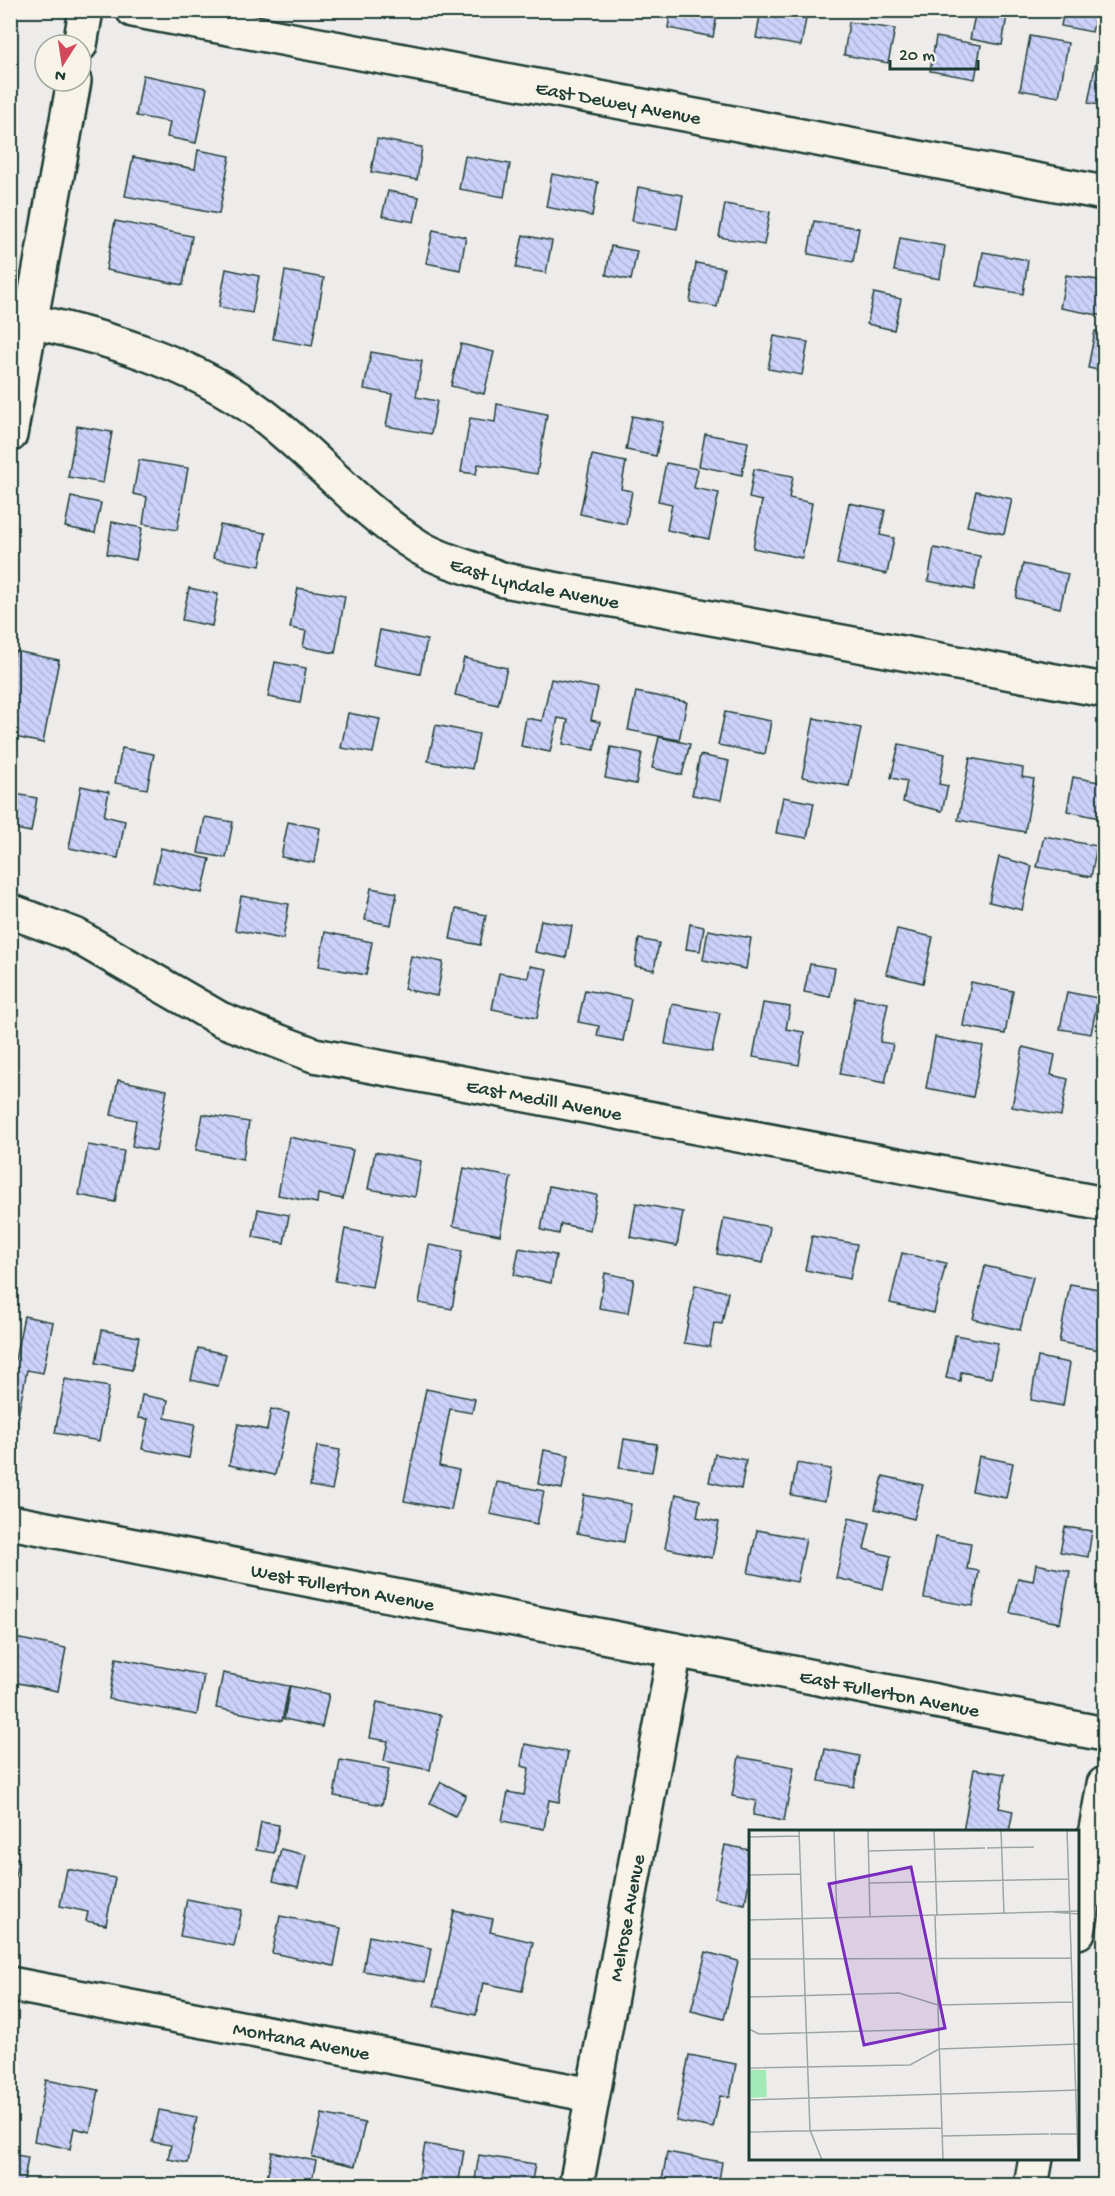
<svg xmlns="http://www.w3.org/2000/svg" width="1115" height="2196" viewBox="0 0 1115 2196" font-family="'Gochi Hand',sans-serif">
<defs>
<pattern id="building-back-hatch" width="6" height="6" patternUnits="userSpaceOnUse" patternTransform="scale(1.5)"><rect width="6" height="6" fill="#cbd1f9"/><path d="M-1 5l2 2M0 0l6 6M5-1l2 2" fill="none" stroke="#aeb4d6"/></pattern>
</defs>
<rect width="100%" height="100%" fill="#eeeceb"/>
<filter id="ink" filterUnits="userSpaceOnUse"><feTurbulence type="fractalNoise" baseFrequency=".0167" numOctaves="2"/><feDisplacementMap in="SourceGraphic" scale="12" xChannelSelector="R" yChannelSelector="G"/><feConvolveMatrix kernelMatrix="1 2 1 2 8 2 1 2 1" color-interpolation-filters="sRGB"/></filter>
<g filter="url(#ink)">
<!-- building -->
<g fill="url(#building-back-hatch)" stroke="#1f3d34" stroke-width="1.5">
<path d="M671,10h47l-5,27 -45,-9z"/>
<path d="M761,10l46,3 -6,33 -45,-8z"/>
<path d="M976,10l31,6 -5,29 -32,-6z"/>
<path d="M1064,10h33l-5,22 -31,-6z"/>
<path d="M849,22l46,7 -7,34 -44,-8z"/>
<path d="M1030,36l38,7 -9,54 -39,-7z"/>
<path d="M936,37l45,8 -6,34 -45,-8z"/>
<path d="M1098,51l6,2v53l-16,-3z"/>
<path d="M143,75l64,13 -11,55 -29,-6 3,-15 -34,-6z"/>
<path d="M377,139l45,8 -5,33 -46,-8z"/>
<path d="M198,150l32,6 -11,58 -94,-18 8,-39 62,12z"/>
<path d="M465,156l45,8 -6,33 -45,-8z"/>
<path d="M552,174l46,8 -6,34 -46,-9z"/>
<path d="M638,187l45,8 -6,34 -45,-8z"/>
<path d="M388,191l31,6 -5,25 -32,-6z"/>
<path d="M725,204l45,8 -6,33 -45,-8z"/>
<path d="M115,221l77,15 -9,49 -77,-15z"/>
<path d="M814,221l45,7 -6,34 -45,-8z"/>
<path d="M433,230l33,7 -6,33 -34,-7z"/>
<path d="M523,235l29,6 -6,32 -30,-5z"/>
<path d="M900,238l45,8 -5,33 -46,-8z"/>
<path d="M611,246l26,5 -6,29 -25,-5z"/>
<path d="M983,252l45,8 -5,34 -46,-8z"/>
<path d="M696,263l28,5 -7,39 -27,-5z"/>
<path d="M226,269l33,7 -7,37 -33,-6z"/>
<path d="M285,271l39,7 -12,68 -39,-7z"/>
<path d="M1066,275l38,6v35l-44,-8z"/>
<path d="M874,293l27,6 -7,31 -27,-6z"/>
<path d="M1095,331l9,1v39l-16,-3z"/>
<path d="M774,336l34,6 -6,33 -34,-6z"/>
<path d="M461,344l33,8 -10,42 -33,-8z"/>
<path d="M371,352l51,9 -6,36 21,4 -6,33 -45,-8 6,-32 -28,-5z"/>
<path d="M497,404l50,10 -10,60 -59,-10 -2,10 -15,-2 9,-54 25,4z"/>
<path d="M632,416l31,6 -7,34 -30,-6z"/>
<path d="M77,426l35,6 -9,51 -35,-6z"/>
<path d="M705,434l43,8 -6,33 -43,-9z"/>
<path d="M592,455l34,7 -5,27 11,2 -6,33 -46,-10z"/>
<path d="M139,460l49,8 -11,62 -34,-6 4,-27 -14,-3z"/>
<path d="M666,463l32,6 -4,19 25,5 -10,46 -42,-9 5,-26 -14,-3z"/>
<path d="M754,469l39,7 -4,22 23,5 -10,55 -49,-10 9,-47 -13,-3z"/>
<path d="M976,491l36,8 -8,35 -37,-8z"/>
<path d="M71,497l30,6 -6,30 -30,-6z"/>
<path d="M849,503l36,7 -5,25 14,3 -7,36 -50,-10z"/>
<path d="M112,522l30,6 -6,32 -29,-6z"/>
<path d="M220,525l46,8 -6,33 -47,-8z"/>
<path d="M934,548l46,8 -6,34 -46,-9z"/>
<path d="M1023,564l45,10 -8,34 -44,-10z"/>
<path d="M189,588l29,6 -6,32 -30,-6z"/>
<path d="M298,588l47,8 -10,57 -32,-6 3,-16 -16,-3z"/>
<path d="M380,630l47,10 -7,34 -47,-9z"/>
<path d="M15,651l44,9 -16,83 -33,-7v-60z"/>
<path d="M464,658l43,10 -9,37 -43,-10z"/>
<path d="M275,662l31,6 -6,35 -32,-6z"/>
<path d="M551,679l47,9 -7,32 9,2 -6,28 -31,-6 5,-24 -10,-2 -8,34 -29,-6 5,-28 16,3z"/>
<path d="M636,692l51,10 -8,38 -51,-10z"/>
<path d="M725,712l46,9 -6,33 -47,-9z"/>
<path d="M348,713l32,6 -7,34 -32,-5z"/>
<path d="M814,718l47,10 -12,58 -47,-9z"/>
<path d="M436,725l43,9 -7,35 -44,-8z"/>
<path d="M659,737l31,7 -8,31 -30,-7z"/>
<path d="M899,744l46,10 -6,30 9,2 -6,25 -39,-9 4,-21 -16,-3z"/>
<path d="M611,747l31,6 -6,31 -31,-6z"/>
<path d="M122,748l32,6 -7,35 -32,-6z"/>
<path d="M700,755l29,6 -8,39 -29,-5z"/>
<path d="M970,758l53,10 -1,9 12,2 -9,53 -67,-12z"/>
<path d="M1073,777l31,6v36l-37,-8z"/>
<path d="M81,786l28,6 -5,24 21,5 -7,37 -49,-10z"/>
<path d="M10,793l27,5 -6,34 -21,-4z"/>
<path d="M783,797l31,6 -7,35 -31,-5z"/>
<path d="M205,817l28,5 -7,36 -28,-5z"/>
<path d="M288,822l32,6 -6,35 -33,-6z"/>
<path d="M1044,836l53,10 -6,31 -54,-10z"/>
<path d="M161,848l49,11 -8,34 -49,-11z"/>
<path d="M999,857l33,9 -10,44 -33,-8z"/>
<path d="M371,888l26,5 -6,32 -26,-5z"/>
<path d="M241,896l48,8 -6,35 -48,-9z"/>
<path d="M456,909l30,6 -6,30 -30,-6z"/>
<path d="M541,920l31,6 -6,32 -31,-6z"/>
<path d="M690,924l14,3 -4,24 -14,-2z"/>
<path d="M897,929l36,8 -10,46 -37,-9z"/>
<path d="M708,930l43,8 -5,31 -43,-9z"/>
<path d="M325,932l47,10 -6,33 -47,-9z"/>
<path d="M639,939l20,4 -5,27 -19,-4z"/>
<path d="M411,956l32,6 -6,34 -33,-7z"/>
<path d="M810,964l25,4 -5,29 -26,-5z"/>
<path d="M530,966l17,3 -10,49 -45,-9 7,-36 29,5z"/>
<path d="M971,982l42,9 -8,43 -42,-8z"/>
<path d="M585,990l46,9 -8,42 -26,-5 2,-10 -21,-4z"/>
<path d="M1067,992l31,6 -7,36 -31,-5z"/>
<path d="M855,997l33,6 -8,39 13,2 -8,39 -45,-9z"/>
<path d="M763,1003l27,4 -4,22 18,3 -5,33 -46,-8z"/>
<path d="M672,1004l48,9 -8,39 -47,-8z"/>
<path d="M935,1037l48,9 -10,51 -47,-9z"/>
<path d="M1023,1047l32,8 -4,20 17,4 -7,37 -49,-9z"/>
<path d="M118,1080l49,10 -11,61 -24,-5 4,-26 -25,-5z"/>
<path d="M1104,1102v25l-4,-1z"/>
<path d="M203,1114l46,8 -6,37 -47,-9z"/>
<path d="M289,1137l64,13 -10,49 -25,-5 -1,9 -39,-8z"/>
<path d="M88,1145l36,6 -9,51 -36,-7z"/>
<path d="M375,1152l46,9 -6,36 -47,-8z"/>
<path d="M464,1168l47,9 -11,58 -47,-9z"/>
<path d="M549,1186l48,9 -7,35 -29,-6 -2,10 -18,-4z"/>
<path d="M636,1203l47,9 -6,34 -47,-9z"/>
<path d="M258,1209l31,6 -5,28 -31,-6z"/>
<path d="M724,1218l46,9 -7,36 -46,-9z"/>
<path d="M345,1229l37,7 -10,51 -37,-6z"/>
<path d="M812,1236l45,8 -7,35 -45,-9z"/>
<path d="M429,1245l33,6 -10,58 -33,-6z"/>
<path d="M519,1248l37,7 -5,28 -37,-8z"/>
<path d="M902,1253l44,10 -12,50 -44,-10z"/>
<path d="M985,1266l48,11 -13,53 -47,-11z"/>
<path d="M605,1273l29,6 -6,34 -29,-5z"/>
<path d="M1070,1284l34,6v61l-45,-9z"/>
<path d="M695,1285l33,7 -6,32 -8,-1 -4,24 -26,-4z"/>
<path d="M24,1316l29,6 -10,51 -16,-3 -11,56h-6v-66h5z"/>
<path d="M102,1330l37,7 -7,33 -36,-7z"/>
<path d="M955,1335l43,8 -7,35 -30,-6 -1,9 -14,-3z"/>
<path d="M198,1348l28,6 -8,32 -27,-6z"/>
<path d="M1038,1357l32,6 -7,43 -32,-6z"/>
<path d="M65,1379l44,8 -10,54 -44,-8z"/>
<path d="M426,1389l49,10 -3,14 -22,-4 -11,57 20,4 -8,40 -47,-9z"/>
<path d="M142,1395l26,5 -3,18 30,6 -6,34 -47,-9 6,-30 -10,-1z"/>
<path d="M271,1409l18,4 -14,62 -46,-10 9,-41 29,6z"/>
<path d="M624,1439l33,5 -5,28 -33,-4z"/>
<path d="M317,1446l23,4 -8,40 -22,-4z"/>
<path d="M544,1450l25,5 -7,34 -24,-5z"/>
<path d="M715,1454l31,6 -5,29 -32,-7z"/>
<path d="M979,1456l34,7 -7,35 -34,-7z"/>
<path d="M797,1463l34,6 -6,32 -34,-6z"/>
<path d="M883,1476l40,9 -9,34 -39,-10z"/>
<path d="M497,1482l47,9 -7,33 -47,-10z"/>
<path d="M676,1494l24,6 -3,17 22,5 -7,36 -47,-10z"/>
<path d="M584,1495l47,9 -7,38 -47,-9z"/>
<path d="M849,1518l21,5 -6,26 27,7 -8,33 -47,-11z"/>
<path d="M1065,1527l27,4 -4,26 -28,-5z"/>
<path d="M757,1530l49,9 -9,43 -49,-9z"/>
<path d="M935,1537l36,6 -4,26 12,2 -6,35 -49,-8z"/>
<path d="M1036,1564l34,7 -10,52 -50,-10 8,-35 15,3z"/>
<path d="M1104,1598v33l-6,-1z"/>
<path d="M10,1637l56,11 -8,43 -40,-8 -3,16 -5,-1z"/>
<path d="M116,1658l88,17 -7,40 -88,-16z"/>
<path d="M223,1673l66,13 -7,35 -66,-13z"/>
<path d="M290,1686l39,8 -7,33 -38,-8z"/>
<path d="M377,1702l64,13 -11,55 -46,-9 4,-20 -18,-3z"/>
<path d="M525,1744l43,8 -9,50 -10,-2 -5,29 -42,-8 6,-29 16,3 5,-27 -8,-2z"/>
<path d="M825,1749l35,7 -6,31 -35,-6z"/>
<path d="M739,1757l55,10 -10,54 -31,-6 3,-14 -24,-5z"/>
<path d="M340,1760l49,9 -7,36 -48,-9z"/>
<path d="M974,1769l31,5 -6,34 14,3 -4,21h-46z"/>
<path d="M441,1782l25,13 -11,21 -25,-13z"/>
<path d="M261,1822l18,3 -5,28 -18,-3z"/>
<path d="M725,1845l25,5v26l-5,28 -31,-6z"/>
<path d="M281,1849l25,6 -8,32 -25,-6z"/>
<path d="M10,1856l9,3 -9,38z"/>
<path d="M67,1869l48,9 -9,47 -20,-4 2,-9 -28,-6z"/>
<path d="M187,1899l55,11 -8,36 -54,-10z"/>
<path d="M454,1911l39,8 -3,13 43,10 -11,49 -39,-8 -7,32 -42,-9z"/>
<path d="M280,1916l61,12 -7,38 -62,-13z"/>
<path d="M369,1936l62,12 -6,34 -62,-11z"/>
<path d="M706,1952l32,9 -14,58 -33,-8z"/>
<path d="M689,2055l47,9 -6,33 -10,-1 -7,32 -37,-7z"/>
<path d="M46,2080l53,10 -9,42 -16,-4 -4,21 -36,-8z"/>
<path d="M159,2110l38,7 -9,46 -20,-4 3,-14 -19,-3z"/>
<path d="M322,2114l43,9 -10,43 -43,-9z"/>
<path d="M425,2144l39,7 -6,35h-41z"/>
<path d="M272,2152l44,9 -5,25 -45,-2z"/>
<path d="M667,2152l55,10 -4,24h-57z"/>
<path d="M10,2154l18,3 -5,29h-13z"/>
<path d="M479,2155l56,9 -4,22h-57z"/>
</g>
<g fill="none" stroke-linecap="round" stroke-linejoin="round">
<defs>
<g id="street">
<path id="s1" d="M133,10l971,183"/>
<path d="M80,45l6,-35"/>
<path id="s2" d="M10,317c88,17 181,44 253,98 54,42 97,95 156,132 25,15 58,22 85,33l600,110"/>
<path d="M10,435l64,-354"/>
<path id="s3" d="M10,911l65,24 145,84 94,36 790,149"/>
<path d="M1078,1932l26,-148"/>
<path id="s4" d="M10,1984l582,111"/>
<path id="s5" d="M576,2186l99,-536 429,84"/>
<path d="M1031,2186l5,-28"/>
</g>
<g id="secondary">
<path id="s6" d="M10,1522l665,128"/>
</g>
</defs>
<!-- street casing -->
<use href="#street" stroke="#1f3d34" stroke-width="38"/>
<!-- secondary casing -->
<use href="#secondary" stroke="#1f3d34" stroke-width="38"/>
<!-- street -->
<use href="#street" stroke="#f7f3e8" stroke-width="33"/>
<!-- secondary -->
<use href="#secondary" stroke="#f7f3e8" stroke-width="33"/>
</g>
</g>
<g text-anchor="middle" stroke-width="4.5" stroke-linejoin="round" paint-order="stroke">
<!-- street labels -->
<g font-size="20" fill="#1f3d34" stroke="#f7f3e8">
<text dy="7" stroke="none"><textPath href="#s1" startOffset="494">East Dewey Avenue</textPath></text>
<text dy="7" stroke="none"><textPath href="#s2" startOffset="600">East Lyndale Avenue</textPath></text>
<text dy="7" stroke="none"><textPath href="#s3" startOffset="572">East Medill Avenue</textPath></text>
<text dy="7" stroke="none"><textPath href="#s6" startOffset="339">West Fullerton Avenue</textPath></text>
<text dy="7" stroke="none"><textPath href="#s5" startOffset="764">East Fullerton Avenue</textPath></text>
<text dy="7" stroke="none"><textPath href="#s5" startOffset="273">Melrose Avenue</textPath></text>
<text dy="7" stroke="none"><textPath href="#s4" startOffset="297">Montana Avenue</textPath></text>
</g>
</g>
<!-- overview -->
<g transform="translate(749 1830)">
<rect width="330" height="330" fill="#eeeceb"/>
<path d="M0,240h17l1,27 -18,1z" fill="#a4eab6"/>
<path fill="none" stroke="#9ba6a2" stroke-width="1.5" d="M50,0l11,300 12,30M85,0l3,88M119,0l2,87M185,0l3,86M252,0l3,84M318,0l11,330M0,7l50,-1M238,18l47,-1M119,21l117,-3M0,45l52,-1M120,53l199,-4M304,82l26,2M186,86l8,244M0,90l330,-9M0,129l322,-1M0,167l150,-4 39,12 135,-3M0,199l10,5 179,-5M0,238l161,-3 29,-16 140,-5M0,270l330,-10M0,302l193,-4M301,304h28M193,306l107,-2"/>
<path fill="#7b2cbf" fill-opacity="0.15" stroke="#7b2cbf" stroke-width="3" d="M162,37l34,161 -81,17 -35,-161z"/>
<rect width="330" height="330" fill="none" stroke="#1f3d34" stroke-width="3"/>
</g>
<!-- margin -->
<rect width="1115" height="2196" fill="none" stroke="#f7f3e8" stroke-width="36"/>
<rect x="18" y="18" width="1079" height="2160" fill="none" stroke="#1f3d34" stroke-width="2" filter="url(#ink)"/>
<!-- north arrow -->
<g transform="translate(63 63) rotate(192)"><circle r="28" fill="#f7f3e8" stroke="#a1aaa0" stroke-width="1.5"/>
<path d="M0-4.5L10 22L0 15L-10 22Z" fill="#d1495b"/>
<text y="-9" font-size="16" font-weight="bold" text-anchor="middle" fill="#1f3d34">N</text>
</g>
<!-- scale -->
<path d="M890 60v9h88v-9" fill="none" stroke="#1f3d34" stroke-width="3"/>
<text x="899" y="60" font-size="18" fill="#1f3d34" stroke="#f7f3e8" stroke-width="4.5" paint-order="stroke">20 m</text>
</svg>
